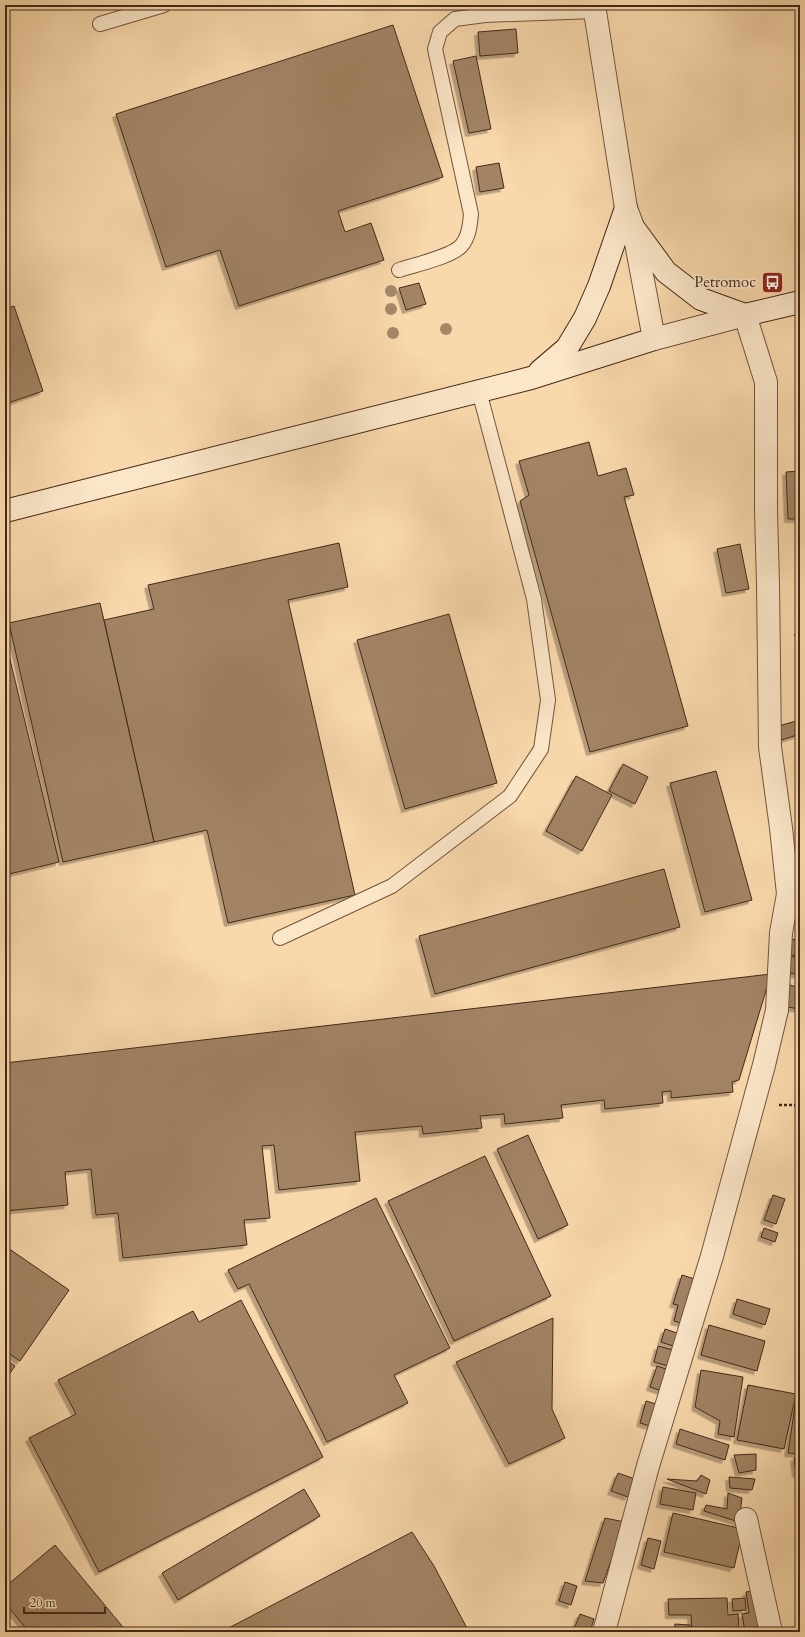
<svg xmlns="http://www.w3.org/2000/svg" width="805" height="1637" viewBox="0 0 805 1637" font-family="Cardo,serif">
<defs>
<filter id="shadow"><feDropShadow dx="-3.5" dy="3.5" stdDeviation="0" flood-color="#0004"/></filter>
</defs>
<rect width="100%" height="100%" fill="#f9d8ab"/>
<filter id="stains"><feTurbulence type="fractalNoise" baseFrequency=".005" numOctaves="4"/><feColorMatrix values="0 0 0 0 .2 0 0 0 0 .09 0 0 0 0 .02 0 0 0 .5 -.17"/></filter>
<radialGradient id="worn" r=".72"><stop offset=".6" stop-color="#630" stop-opacity="0"/><stop offset="1" stop-color="#630" stop-opacity=".3"/></radialGradient>
<!-- building -->
<g fill="#a28465" stroke="#432919" filter="url(#shadow)">
<path d="M393,25l50,152 -105,34 7,21 26,-9 13,37 -145,46 -19,-56 -54,17 -50,-153z"/>
<path d="M516,29l2,24 -38,3 -2,-24z"/>
<path d="M476,56l15,73 -22,4 -16,-72z"/>
<path d="M499,163l5,25 -24,4 -4,-25z"/>
<path d="M419,283l7,21 -20,6 -7,-22z"/>
<path d="M14,306l29,85 -38,13v-95z"/>
<path d="M589,442l9,34 28,-8 8,27 -10,2 64,229 -98,26 -70,-251 9,-6 -10,-34z"/>
<path d="M800,471v48h-12l-2,-47z"/>
<path d="M339,543l9,44 -60,13 67,295 -127,28 -21,-93 -53,12 -50,-222 50,-11 -6,-24z"/>
<path d="M740,544l9,45 -23,4 -9,-44z"/>
<path d="M100,603l54,239 -91,20 -54,-239z"/>
<path d="M449,614l48,169 -92,26 -48,-169z"/>
<path d="M5,639l54,223 -54,13z"/>
<path d="M800,720v14l-25,8 -4,-14z"/>
<path d="M623,764l25,13 -13,27 -26,-13z"/>
<path d="M716,771l36,129 -47,12 -35,-129z"/>
<path d="M576,776l36,19 -30,56 -36,-20z"/>
<path d="M664,869l16,58 -245,67 -16,-58z"/>
<path d="M785,939l15,1v15h-15z"/>
<path d="M785,955l15,3v17l-15,-3z"/>
<path d="M771,974l-32,106 -7,2 1,10 -62,6v-7l-9,1 1,11 -58,6 -1,-9 -43,5 2,13 -58,6 -1,-10 -24,2 2,12 -59,6 -1,-8 -67,6 5,49 -81,9 -5,-45 -12,1 8,72 -26,2 3,25 -124,13 -5,-45 -22,2 -5,-46 -26,3 3,33 -63,6v-148z"/>
<path d="M790,985l10,3v21l-13,-2z"/>
<path d="M528,1135l40,90 -30,14 -41,-90z"/>
<path d="M485,1156l66,140 -97,45 -66,-140z"/>
<path d="M773,1195l12,4 -9,25 -12,-4z"/>
<path d="M376,1198l74,150 -56,27 14,28 -81,39 -78,-158 -11,5 -10,-19z"/>
<path d="M764,1228l14,5 -3,9 -14,-5z"/>
<path d="M5,1246l64,44 -49,71 -15,-10z"/>
<path d="M682,1275l19,6 -12,44 -15,-4 4,-16 -5,-1z"/>
<path d="M737,1299l33,10 -5,16 -32,-11z"/>
<path d="M241,1300l82,157 -224,115 -70,-134 47,-24 -18,-34 135,-69 6,11z"/>
<path d="M553,1318l-1,91 13,29 -56,26 -53,-102z"/>
<path d="M709,1325l56,16 -8,30 -56,-16z"/>
<path d="M665,1329l15,5 -4,13 -15,-5z"/>
<path d="M658,1346l15,4 -5,16 -14,-4z"/>
<path d="M5,1359l10,7 -10,14z"/>
<path d="M657,1366l15,5 -7,21 -15,-5z"/>
<path d="M701,1370l42,7 -9,60 -16,-3 2,-13 -25,-14z"/>
<path d="M748,1385l48,9 -12,55 -47,-9z"/>
<path d="M796,1399h4v55l-12,-1z"/>
<path d="M646,1401l20,6 -6,22 -20,-6z"/>
<path d="M680,1429l49,16 -4,15 -49,-16z"/>
<path d="M756,1454v16l-17,3 -5,-18z"/>
<path d="M800,1457v17h-4l-2,-16z"/>
<path d="M618,1473l17,6 -7,18 -17,-6z"/>
<path d="M701,1475l9,5 -4,14 -39,-15 30,2z"/>
<path d="M729,1477l26,2 -3,11 -22,-2z"/>
<path d="M663,1487l33,6 -3,17 -33,-6z"/>
<path d="M304,1489l16,27 -142,84 -16,-27z"/>
<path d="M728,1493l14,5 -3,24 -35,-11 2,-6 21,4z"/>
<path d="M673,1513l70,16 -9,39 -70,-16z"/>
<path d="M605,1518l20,4 -22,61 -18,-2z"/>
<path d="M412,1532l22,34 35,66h-248z"/>
<path d="M648,1538l13,3 -7,28 -13,-4z"/>
<path d="M55,1545l72,87h-42l-2,-2 -3,2h-51l-24,-29v-16z"/>
<path d="M565,1582l12,4 -6,19 -12,-4z"/>
<path d="M758,1590l4,29 -7,13h-10l-3,-18 7,-1 -3,-21z"/>
<path d="M727,1598l1,17 10,-1 1,18h-47l-1,-17h-22l-1,-16z"/>
<path d="M745,1598l1,12 -13,1 -1,-12z"/>
<path d="M580,1614l14,5 -4,13h-17z"/>
<path d="M675,1624l15,1v7h-16z"/>
</g>
<g fill="none" stroke-linecap="round" stroke-linejoin="round">
<defs>
<g id="service">
<path d="M100,24l64,-19"/>
<path d="M399,270c15,-5 52,-13 62,-24 8,-9 9,-21 10,-32l-36,-165 5,-17 15,-13 30,-4 110,-4"/>
<path d="M280,938l112,-52 118,-90 31,-47 7,-49 -14,-101 -55,-208"/>
</g>
<g id="minor">
<path d="M594,5l32,203 7,19 21,112"/>
<path d="M746,1519l25,113"/>
<path d="M604,1632l44,-166 64,-210 52,-191 13,-55 4,-77 7,-39 -7,-66 -11,-81 -2,-163 -2,-73v-129l-21,-67"/>
</g>
<g id="secondary">
<path d="M633,227l33,45 35,27 44,16"/>
<path d="M540,371l27,-23 18,-30 14,-32 27,-78"/>
<path d="M5,511l526,-133 123,-39 91,-24 55,-13"/>
</g>
</defs>
<!-- service casing -->
<use href="#service" stroke="#70553e" stroke-width="16"/>
<!-- minor casing -->
<use href="#minor" stroke="#70553e" stroke-width="24"/>
<!-- secondary casing -->
<use href="#secondary" stroke="#432919" stroke-width="24"/>
<!-- path -->
<g stroke="#432919" stroke-width="2.5" stroke-dasharray="3 2" stroke-linecap="butt">
<path d="M795,634l5,10"/>
<path d="M779,1105h21"/>
</g>
<!-- service -->
<use href="#service" stroke="#fbe6c8" stroke-width="14"/>
<!-- minor -->
<use href="#minor" stroke="#fbe6c8" stroke-width="22"/>
<!-- secondary -->
<use href="#secondary" stroke="#fbe6c8" stroke-width="22"/>
</g>
<!-- trees -->
<g fill="#a58868">
<circle cx="391" cy="291" r="6"/>
<circle cx="391" cy="309" r="6"/>
<circle cx="446" cy="329" r="6"/>
<circle cx="393" cy="333" r="6"/>
</g>
<!-- icons -->
<defs>
<symbol id="bus-square" viewBox="-11 -11 22 22"><rect x="-9" y="-9" width="18" height="18" rx="4" fill="#8f2418" stroke="#fbe6c8"/><path d="M-5-6H5V4H4V6H2V4H-2V6H-4V4H-5ZM-3.5-4V0h7V-4ZM-3.5 1.2v1.5H-2V1.2ZM2 1.2v1.5H3.5V1.2Z" fill="#fff"/></symbol>
</defs>
<g fill-rule="evenodd">
<use href="#bus-square" x="760" y="270" width="25" height="25"/>
</g>
<g text-anchor="middle" stroke-width="4" stroke-linejoin="round" paint-order="stroke">
<!-- poi labels -->
<g font-size="15" fill="#432919" stroke="#fbe6c8" text-anchor="end">
<text x="756" y="287">Petromoc</text>
</g>
</g>
<!-- margin -->
<rect width="805" height="1637" fill="none" stroke="#f9d8ab" stroke-width="20"/>
<rect x="6" y="6" width="793" height="1625" fill="none" stroke="#432919" stroke-width="2"/>
<rect x="10" y="10" width="785" height="1617" fill="none" stroke="#432919"/>
<!-- scale -->
<path d="M24 1607v6h81v-6" fill="none" stroke="#432919" stroke-width="2"/>
<text x="30" y="1607" font-size="12" fill="#432919" stroke="#fbe6c8" stroke-width="3" paint-order="stroke">20 m</text>
<rect width="100%" height="100%" filter="url(#stains)"/>
<rect width="100%" height="100%" fill="url(#worn)"/>
</svg>
